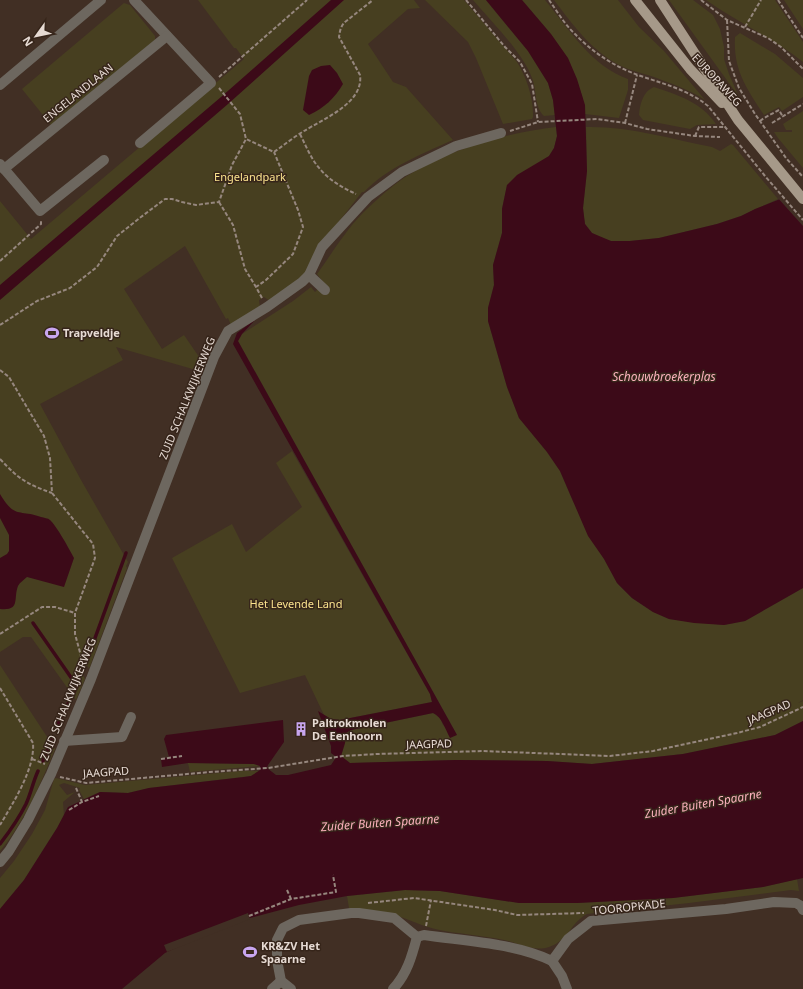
<svg xmlns="http://www.w3.org/2000/svg" width="803" height="989" viewBox="0 0 803 989" font-family="'Noto Sans',sans-serif">
<rect width="100%" height="100%" fill="#412f24"/>
<!-- green -->
<g fill="#473f20">
<path d="M198,0h216l6,8 -12,1 -40,35 25,38 13,5 47,53c-31,14 -65,27 -89,52h-2l-25,32 -36,55 -31,22 -6,-4 -5,3 1,8 -29,17 -3,-7 -2,1 -41,-73 -61,43 38,60 22,-14 22,32 -3,5 -87,-25 7,13 -83,44 41,76 47,82 -2,4 1,2 -38,101 -2,-4 -4,10 2,4 -9,21 -45,-63h-8l-23,15v-451l31,38 213,-180 -8,-11h-2z"/>
<path d="M425,0h39l53,62c9,14 17,37 16,55l-1,2 -29,5 -27,-66 -8,-16z"/>
<path d="M473,0h13l42,51 20,32 5,17 2,15 -11,1c-10,-9 -7,-26 -12,-38 -9,-25 -41,-57 -59,-78z"/>
<path d="M522,0h23c24,29 46,66 83,79v11l-9,28 -34,-4c0,-10 -3,-18 -6,-27 -12,-38 -32,-57 -57,-87z"/>
<path d="M554,0h64l21,27 25,24 41,49c-17,-11 -35,-17 -54,-24 -10,-3 -22,-6 -32,-11 -28,-15 -46,-40 -65,-65z"/>
<path d="M669,0h24l20,15 7,14 4,18v12l5,15 10,23z"/>
<path d="M706,0h69l28,42v20c-30,-24 -66,-40 -97,-62z"/>
<path d="M784,0h19v29z"/>
<path d="M124,3l6,2 25,31v4l-104,85 -29,-36z"/>
<path d="M740,33l35,21 28,24v19l-21,14 -3,-4 -15,8c-17,-26 -31,-45 -29,-78z"/>
<path d="M654,87c24,8 47,15 62,37l-19,1 -7,4 -47,-9 -4,-5c1,-11 4,-24 15,-28z"/>
<path d="M803,111v57l-25,-30 -4,-6h18v-2h-6l-3,-6z"/>
<path d="M556,127l1,9 -3,12 -5,8 -42,29 -5,24v24l-9,32 1,20 -6,23v13l19,66 12,31 28,34 13,19 12,28 45,84 15,15 21,14 16,7 25,3 30,3 21,-4 58,-33v112l-5,3 5,-2v20l-28,14 -92,19 -91,10 -45,-3 -91,-1 -106,3 -9,-7 4,-13 1,-10 5,-3 82,-17 7,5 3,7 14,10 -219,-394 4,-7 51,-33 18,-14 4,5 9,-9 -7,-9c16,-22 31,-48 52,-67 13,-12 27,-25 43,-34 40,-24 98,-41 144,-46z"/>
<path d="M586,127c43,-1 85,12 126,20l8,4 11,-7 2,1 45,54 -37,17 -24,8 -58,14 -29,3h-19l-10,-3 -9,-5 -7,-9 -1,-6 -1,-10 4,-37z"/>
<path d="M292,451l138,243 2,8 -92,18 -9,-1 -7,-4 -19,-40 -65,18 -68,-135 60,-34 14,28 56,-45 -26,-44z"/>
<path d="M0,665l55,84c-15,36 -30,72 -55,102z"/>
<path d="M188,763l66,1 6,2 -70,6z"/>
<path d="M241,771h19l-9,5 -102,12 -21,5 -28,-1 -16,7 -5,-9 1,-2 -16,-5 -5,2 8,10 8,-3 -12,10 1,14 -7,12 -33,52 -24,29v-31l14,-17 18,-27 13,-24 9,-31 2,-1 29,7z"/>
<path d="M797,879l2,12 -8,-1 -102,13 -102,11c-16,8 -18,26 -38,33 -16,5 -30,-4 -45,-7 -23,-5 -47,-6 -69,-11 -16,-4 -31,-12 -47,-16 -13,-3 -27,-3 -39,-5l-2,-12 58,-6 35,1 79,12h58l96,-5 90,-11z"/>
</g>
<!-- water -->
<g fill="#3c0a18">
<path d="M331,0h13l-116,104 -228,196v-15l221,-188z"/>
<path d="M486,0h36l29,34 17,24 9,21 8,26 2,66 -4,37 2,16 7,9 19,8h19l29,-3 58,-14 24,-8 14,-7 48,-19v398l-58,33 -21,4 -30,-2 -25,-4 -16,-7 -21,-14 -15,-15 -13,-24 -16,-23 -28,-65 -13,-19 -28,-34 -12,-31 -19,-66v-13l6,-23 -1,-20 9,-32v-24l5,-24 10,-10 32,-19 5,-8 3,-12 -4,-36 -5,-17 -20,-32z"/>
<path d="M330,65l7,8 6,11c-8,14 -19,24 -34,31l-6,-5 6,-34 3,-6 9,-4z"/>
<path d="M256,319l-14,15 -4,7 219,394 -7,3c-5,-9 -8,-21 -17,-25l-82,17 -5,3 -1,10 -4,13 9,7 106,-3 91,1 45,3 91,-10 92,-19 28,-14v157l-40,9 -90,11 -96,5h-58l-79,-12 -35,-1 -58,6 -48,9 -49,13 -66,26 -19,9 -43,36h-122v-80l24,-29 33,-52 11,-21 32,-15 28,1 21,-5 95,-11 7,-1 9,-6v-4l-6,-2 -66,-1 -26,4 -1,-8 8,-2 -5,-18 2,-4 117,-15 1,22 -16,23 -1,3 9,7h12l43,-10 4,-6v-3l-4,-3v-7l-13,-35 13,8 9,1 92,-18 -2,-8 -197,-350 4,-11z"/>
<path d="M0,494c15,25 18,15 41,23 3,1 7,1 9,3 6,5 20,30 24,38l-10,29 -37,-10c-3,3 -7,5 -9,9 -5,13 3,25 -18,23v-51l7,-4 2,-3v-16l-9,-17z"/>
</g>
<!-- pier -->
<g fill="#412f24">
<path d="M803,188v38l-26,-29z"/>
<path d="M248,913l2,6 -83,33 -3,-7z"/>
</g>
<g fill="none" stroke-linecap="round" stroke-linejoin="round">
<!-- stream -->
<g stroke="#3c0a18" stroke-width="3.5">
<path d="M33,623l44,63 -19,38"/>
<path d="M87,660l39,-107"/>
<path d="M43,761l8,-21"/>
<path d="M0,844c10,-13 19,-26 26,-40 5,-11 7,-22 12,-33"/>
</g>
<!-- path -->
<g stroke="#96877e" stroke-width="2" stroke-dasharray="4 2" stroke-linecap="butt">
<path d="M466,0l39,47 15,15 12,22 6,38"/>
<path d="M549,0c8,11 16,25 26,34 17,18 40,33 63,41 25,9 49,14 70,31l57,70 38,44"/>
<path d="M701,0l26,20 41,18 13,9 22,22"/>
<path d="M778,0l25,38"/>
<path d="M727,20l2,41 10,27 16,26 31,44 17,19"/>
<path d="M745,27l16,-27"/>
<path d="M219,77l88,-77"/>
<path d="M219,88l21,26 6,25"/>
<path d="M760,121l4,-3 15,-8 4,7"/>
<path d="M625,123l12,-48"/>
<path d="M772,123l31,-19"/>
<path d="M510,131l28,-9 59,-3 28,4 22,6 48,7 25,1"/>
<path d="M300,134c6,12 11,25 20,35 9,11 23,19 36,25"/>
<path d="M695,136l4,-9h26"/>
<path d="M219,202l14,23 12,44 11,18"/>
<path d="M0,261l41,-37v-4"/>
<path d="M262,298l-6,-11 10,-7 27,-26 10,-27 -5,-17 -24,-58"/>
<path d="M0,325l37,-24 33,-13 27,-21 20,-31 24,-19 24,-18h7l10,3 14,3 23,-3 13,-37 14,-26 28,13c10,-7 20,-15 30,-21 19,-12 60,-28 56,-56l-21,-38c1,-7 2,-11 6,-15l28,-22"/>
<path d="M0,370l9,7 35,59 6,22 2,35 41,51 2,14 -20,55v21l9,33"/>
<path d="M0,459c19,20 26,25 52,34"/>
<path d="M0,634l42,-27h13l20,6"/>
<path d="M0,688l33,55c2,26 -20,60 -33,82"/>
<path d="M32,759l13,5"/>
<path d="M161,759l21,-3"/>
<path d="M60,777l26,6 124,-11 58,-4 75,-12 34,-2 106,-3 127,5 43,-5 84,-18 23,-6 43,-20"/>
<path d="M76,788l6,14"/>
<path d="M69,810l13,-8 17,-6"/>
<path d="M287,890l4,9"/>
<path d="M368,903l46,-5 81,12 22,5 67,-2"/>
<path d="M249,916l42,-17 45,-7 -3,-17"/>
<path d="M426,926l5,-26"/>
</g>
<!-- minor -->
<g stroke="#6d675f" stroke-width="10">
<path d="M134,0l77,83 -71,60"/>
<path d="M0,85l101,-85"/>
<path d="M0,164l40,47 64,-51"/>
<path d="M4,169l163,-133"/>
<path d="M309,275l16,15"/>
<path d="M64,741l58,-4 9,-20"/>
<path d="M0,862l9,-11 19,-31 23,-46 40,-95 123,-322 14,-26 39,-24 35,-25 7,-7 13,-28 46,-50 34,-25 54,-26 45,-13"/>
<path d="M417,937l7,-2c40,6 91,8 128,26l16,-22 23,-18 135,-12 48,-7 22,1 5,3 2,4"/>
<path d="M552,961l10,15 5,13"/>
<path d="M272,989l9,-8"/>
<path d="M291,989l-10,-8 -4,-21v-20l6,-12 16,-8 52,-7h8l35,5 23,19c-5,19 -10,37 -24,52"/>
</g>
<!-- major -->
<g stroke="#a69989" stroke-width="10">
<path d="M635,0l55,69 32,34"/>
<path d="M660,0l78,120 65,79"/>
</g>
</g>
<!-- icons -->
<defs>
<symbol id="stadium-bare" viewBox="-9 -9 18 18"><path d="M0-5a6.5 5 0 1 0 0 10a6.5 5 0 1 0 0-10ZM-3.5-1.8h7v3.6h-7Z" fill="#c8a6ef" stroke="#36251a" stroke-width="2.5" paint-order="stroke"/></symbol>
<symbol id="building-bare" viewBox="-9 -9 18 18"><path d="M-4-6H4V6H1V3H-1V6H-4ZM-2.5-4.3h1.7v1.8h-1.7ZM.8-4.3h1.7v1.8H.8ZM-2.5-1h1.7V.8h-1.7ZM.8-1h1.7V.8H.8Z" fill="#c8a6ef" stroke="#36251a" stroke-width="2.5" paint-order="stroke"/></symbol>
</defs>
<g fill-rule="evenodd">
<use href="#stadium-bare" x="42" y="323" width="20" height="20"/>
<use href="#building-bare" x="291" y="719" width="20" height="20"/>
<use href="#stadium-bare" x="240" y="942" width="20" height="20"/>
</g>
<g text-anchor="middle" stroke-width="3" stroke-linejoin="round" paint-order="stroke">
<!-- street labels -->
<g font-size="11" fill="#e6dad3" stroke="#36251a">
<text transform="translate(717 80) rotate(47)" y="4">EUROPAWEG</text>
<text transform="translate(78 93) rotate(-39)" y="4">ENGELANDLAAN</text>
<text transform="translate(187 398) rotate(-68)" y="4">ZUID SCHALKWIJKERWEG</text>
<text transform="translate(68 699) rotate(-68)" y="4">ZUID SCHALKWIJKERWEG</text>
<text transform="translate(769 712) rotate(-23)" y="4">JAAGPAD</text>
<text transform="translate(429 744) rotate(-2)" y="4">JAAGPAD</text>
<text transform="translate(106 772) rotate(-4)" y="4">JAAGPAD</text>
<text transform="translate(629 907) rotate(-6)" y="4">TOOROPKADE</text>
</g>
<!-- park labels -->
<g font-size="11" fill="#fae28d" stroke="#36251a">
<text x="250" y="181">Engelandpark</text>
<text x="296" y="608">Het Levende Land</text>
</g>
<!-- poi labels -->
<g font-size="11" font-weight="bold" fill="#e6dad3" stroke="#36251a" text-anchor="start">
<text x="63" y="337">Trapveldje</text>
<text x="312" y="727">Paltrokmolen<tspan x="312" dy="13">De Eenhoorn</tspan></text>
<text x="261" y="950">KR&amp;ZV Het<tspan x="261" dy="13">Spaarne</tspan></text>
</g>
<!-- water labels -->
<g font-size="12" font-style="italic" fill="#fbb1bc" stroke="#36251a">
<text x="664" y="381">Schouwbroekerplas</text>
<text transform="translate(703 804) rotate(-10)" y="4">Zuider Buiten Spaarne</text>
<text transform="translate(380 823) rotate(-4)" y="4">Zuider Buiten Spaarne</text>
</g>
</g>
<!-- north arrow -->
<g transform="translate(36 36) rotate(237)" stroke="#36251a" stroke-width="3" paint-order="stroke">
<path d="M0-3L7 15L0 10L-7 15Z" fill="#e6dad3"/>
<text y="-6" font-size="11" font-weight="bold" text-anchor="middle" fill="#e6dad3">N</text>
</g>
</svg>
